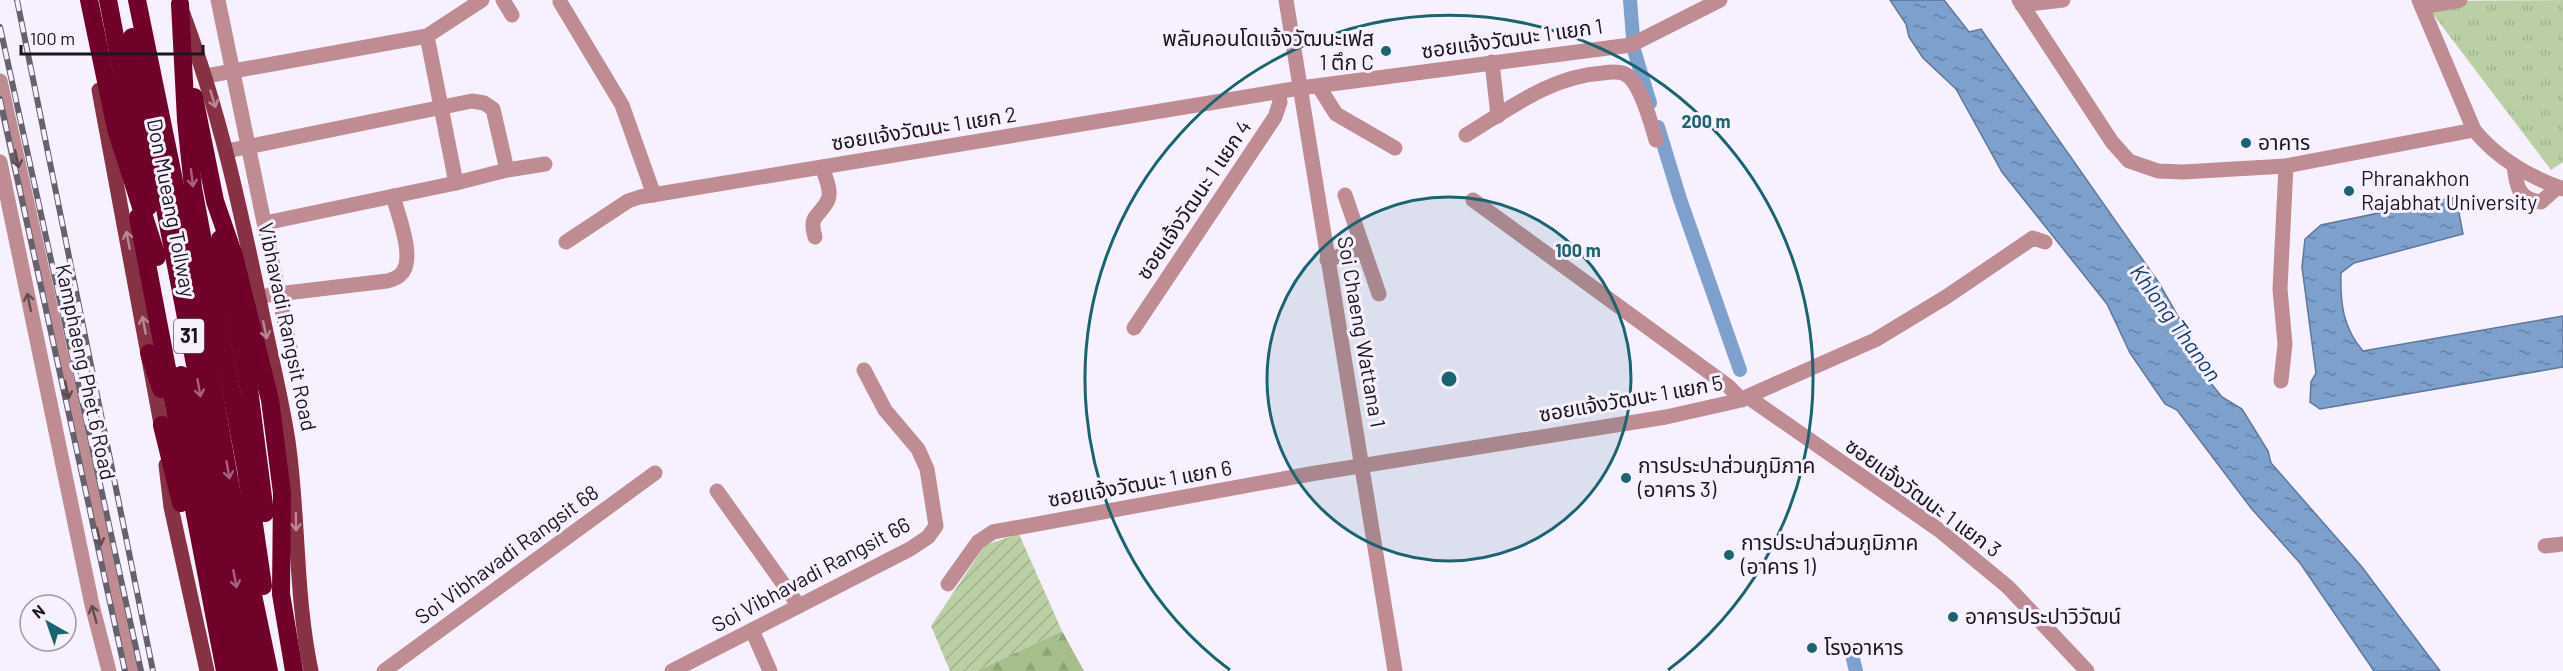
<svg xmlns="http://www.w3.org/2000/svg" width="2563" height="671" viewBox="0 0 2563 671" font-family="Barlow,'Noto Sans Thai',sans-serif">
<defs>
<pattern id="grass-tufts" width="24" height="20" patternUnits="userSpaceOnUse" patternTransform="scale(1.5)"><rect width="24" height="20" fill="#bbcfa4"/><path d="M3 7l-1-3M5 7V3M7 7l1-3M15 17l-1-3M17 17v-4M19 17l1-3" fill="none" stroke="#a0b18d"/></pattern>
<pattern id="forest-firs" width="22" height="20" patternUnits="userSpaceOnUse" patternTransform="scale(1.5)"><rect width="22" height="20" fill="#a6bf8a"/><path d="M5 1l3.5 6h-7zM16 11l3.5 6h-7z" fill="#8ea377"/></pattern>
<pattern id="garden-furrows" width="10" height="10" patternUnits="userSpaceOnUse" patternTransform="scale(1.5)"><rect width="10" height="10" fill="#bbcfa4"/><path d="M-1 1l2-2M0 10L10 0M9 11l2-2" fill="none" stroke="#a0b18d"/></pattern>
<pattern id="water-ripples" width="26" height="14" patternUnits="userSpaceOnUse" patternTransform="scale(1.5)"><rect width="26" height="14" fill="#7da0cd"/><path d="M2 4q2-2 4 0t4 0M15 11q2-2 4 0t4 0" fill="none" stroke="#6681a6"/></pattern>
</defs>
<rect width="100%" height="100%" fill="#f7f1ff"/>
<!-- grass -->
<path fill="url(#grass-tufts)" d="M2563,0v162l-12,8 -128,-169z"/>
<!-- forest -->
<path fill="url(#forest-firs)" d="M1062,631l22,40h-108z"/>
<!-- garden -->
<path fill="url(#garden-furrows)" d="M1019,534l43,97 -86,40h-26l-19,-45 54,-81z"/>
<!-- water -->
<g fill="url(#water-ripples)" stroke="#5f7798" stroke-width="1.5">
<path d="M1890,0h54l25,32 12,-3 178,254 37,65 1,18 25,31 20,12 26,42 3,12 91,104 78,104h-66l-74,-108 -49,-55 -74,-98 -12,-6 -35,-51 -23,-49 -105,-132 -46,-83 -33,-31 -14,-21 -3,-13z"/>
<path d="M2456,197l7,37 -109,29 -13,10c-1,30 2,55 22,78l200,-35v51l-243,42 -10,-7 1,-20 5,-9 -14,-106 3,-28 16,-14z"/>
</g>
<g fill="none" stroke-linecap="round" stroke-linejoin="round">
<!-- canal -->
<g stroke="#7da0cd" stroke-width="14">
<path d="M1630,0l4,50 16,53"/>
<path d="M1658,127l22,72 60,171"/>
<path d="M1853,659l3,12"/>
</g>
<!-- minor -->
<g stroke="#be8c92" stroke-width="15">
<path d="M218,0l72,348"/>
<path d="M503,0l9,15"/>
<path d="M1286,0l109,671"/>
<path d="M2019,0l93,142 17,19 29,10 25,1 103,-6 188,-36"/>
<path d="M2419,0l55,130c24,29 54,46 89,59"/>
<path d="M560,2l62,103 32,90"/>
<path d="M2022,5l41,-5"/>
<path d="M2422,7l38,-7"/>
<path d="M427,36l29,147"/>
<path d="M1492,62l6,54"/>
<path d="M206,76l221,-40 55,-36"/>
<path d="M0,81l131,590"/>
<path d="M1319,87l17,27 59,34"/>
<path d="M1466,135c43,-26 85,-59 137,-62 7,-1 16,-2 22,1 16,8 26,50 31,66"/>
<path d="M227,151l245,-50 12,2 9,6 14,61"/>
<path d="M0,162l92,443 17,66"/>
<path d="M2514,165c2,20 4,35 27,37l17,-15"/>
<path d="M1345,195l34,99"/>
<path d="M1473,200l255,186 14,14"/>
<path d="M265,223l191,-40 51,-13 38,-6"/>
<path d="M815,237c-7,-23 5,-20 13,-37 4,-9 -3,-24 -6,-33"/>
<path d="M566,242l62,-41 12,-4 660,-109 331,-43 89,-45"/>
<path d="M1327,260l36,-12"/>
<path d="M269,295l118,-14c4,-1 10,-3 13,-6 17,-14 -2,-60 -7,-79"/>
<path d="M1134,328l141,-211 5,-15 -2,-10"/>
<path d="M2281,381l4,-37 -5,-55 6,-123"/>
<path d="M1748,397l191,133 69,57 79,84"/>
<path d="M717,491l82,115"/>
<path d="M2545,546l18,-2"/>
<path d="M948,584l30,-42 15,-10 317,-58 356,-57 71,-16 138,-61 71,-43 87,-59 12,4"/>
<path d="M752,630l18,41"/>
<path d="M384,671l271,-198"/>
<path d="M672,671l238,-122 18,-12 8,-11 -9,-57 -9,-20 -33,-39 -21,-40"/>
</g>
<!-- major -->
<g stroke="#873244" stroke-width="15">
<path d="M183,14c36,96 56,189 77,289 9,46 21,92 28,138 11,77 7,154 23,230"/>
<path d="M99,90l64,345"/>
<path d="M166,465l5,42 36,164"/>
</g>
<!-- highway -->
<g stroke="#700229" stroke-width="18">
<path d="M108,0l40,207"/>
<path d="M137,0l51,249 44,246 37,176"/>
<path d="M180,4l6,116 7,68 53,281 17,117"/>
<path d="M132,37l122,634"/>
<path d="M194,97l21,104 19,55 36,144 12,93 -1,101 13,77"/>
<path d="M138,217l87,454"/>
<path d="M220,239l29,150 16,124"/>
<path d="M149,353l12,36"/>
<path d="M181,375l57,296"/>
<path d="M162,425l19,78"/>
</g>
<defs>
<g id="rail">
<path d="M17,0l136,671"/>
<path d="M0,27l141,644"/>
<path d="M0,99l125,572"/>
</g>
</defs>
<!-- rail casing -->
<use href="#rail" stroke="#66626b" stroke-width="6"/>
<!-- rail -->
<use href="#rail" stroke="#f7f1ff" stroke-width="4" stroke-dasharray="11" stroke-linecap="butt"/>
<!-- highway-bridge -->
<path stroke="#700229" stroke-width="18" d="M89,0l27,129 41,128"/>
</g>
<!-- one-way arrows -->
<defs><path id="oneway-shaft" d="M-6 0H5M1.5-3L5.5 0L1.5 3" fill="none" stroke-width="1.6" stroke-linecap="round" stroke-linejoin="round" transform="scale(1.5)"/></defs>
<g stroke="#b98898">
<use href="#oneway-shaft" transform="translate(213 99) rotate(73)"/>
<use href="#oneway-shaft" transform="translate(128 240) rotate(-101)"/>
<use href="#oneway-shaft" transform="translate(144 325) rotate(-101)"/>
<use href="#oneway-shaft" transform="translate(265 330) rotate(78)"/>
<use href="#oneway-shaft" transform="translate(296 522) rotate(89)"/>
</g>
<g stroke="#634b52">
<use href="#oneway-shaft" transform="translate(17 159) rotate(78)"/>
<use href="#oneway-shaft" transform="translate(29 302) rotate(-102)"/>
<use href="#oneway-shaft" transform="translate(67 390) rotate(78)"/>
<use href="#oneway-shaft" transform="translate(99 537) rotate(77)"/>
<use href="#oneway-shaft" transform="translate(94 614) rotate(-106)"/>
</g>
<g stroke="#a6627f">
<use href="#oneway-shaft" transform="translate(192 178) rotate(83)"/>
<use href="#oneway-shaft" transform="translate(199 388) rotate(80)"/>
<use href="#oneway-shaft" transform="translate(228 470) rotate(80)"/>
<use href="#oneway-shaft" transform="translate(235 579) rotate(79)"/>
</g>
<!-- distance rings -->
<circle cx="1449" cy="379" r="182" fill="#1a6371" fill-opacity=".12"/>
<g fill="none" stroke="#1a6371" stroke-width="3">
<circle cx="1449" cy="379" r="182"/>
<path d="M1230 670A364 364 0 1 1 1668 670"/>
</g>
<!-- markers -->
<g fill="#1a6371" stroke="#f7f1ff" stroke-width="2">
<circle cx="1386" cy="51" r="6"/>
<circle cx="2246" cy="143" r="6"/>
<circle cx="2349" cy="191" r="6"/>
<circle cx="1626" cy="478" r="6"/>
<circle cx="1729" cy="555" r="6"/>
<circle cx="1953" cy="617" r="6"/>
<circle cx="1812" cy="648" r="6"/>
</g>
<g text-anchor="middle" stroke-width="6" stroke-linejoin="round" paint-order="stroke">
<!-- shield labels -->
<rect fill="#f7f1ff" stroke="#5c5861" stroke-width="1.5" x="174" y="319" width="30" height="34" rx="4.5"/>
<g font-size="20" font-weight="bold" fill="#19161d">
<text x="189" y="343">31</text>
</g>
<!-- poi labels -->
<g font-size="21" fill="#19161d" stroke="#f7f1ff" text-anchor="start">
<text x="1374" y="46" text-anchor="end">พลัมคอนโดแจ้งวัฒนะเฟส<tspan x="1374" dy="24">1 ตึก C</tspan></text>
<text x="2258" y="150">อาคาร</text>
<text x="2361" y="186">Phranakhon<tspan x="2361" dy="24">Rajabhat University</tspan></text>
<text x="1638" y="473">การประปาส่วนภูมิภาค<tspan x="1638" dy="24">(อาคาร 3)</tspan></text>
<text x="1741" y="550">การประปาส่วนภูมิภาค<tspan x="1741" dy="24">(อาคาร 1)</tspan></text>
<text x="1965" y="624">อาคารประปาวิวัฒน์</text>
<text x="1824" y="655">โรงอาหาร</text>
</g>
<!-- street labels -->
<g font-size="21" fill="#19161d" stroke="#f7f1ff">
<text transform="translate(1512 39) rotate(-8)" y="7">ซอยแจ้งวัฒนะ 1 แยก 1</text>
<text transform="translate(924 129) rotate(-9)" y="7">ซอยแจ้งวัฒนะ 1 แยก 2</text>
<text transform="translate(1194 200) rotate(-56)" y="7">ซอยแจ้งวัฒนะ 1 แยก 4</text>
<text transform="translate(171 208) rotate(79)" y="7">Don Mueang Tollway</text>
<text transform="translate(287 327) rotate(78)" y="7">Vibhavadi Rangsit Road</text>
<text transform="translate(1361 332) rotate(80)" y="7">Soi Chaeng Wattana 1</text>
<text transform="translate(85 372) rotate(78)" y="7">Kamphaeng Phet 6 Road</text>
<text transform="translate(1631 399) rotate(-10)" y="7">ซอยแจ้งวัฒนะ 1 แยก 5</text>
<text transform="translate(1140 484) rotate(-10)" y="7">ซอยแจ้งวัฒนะ 1 แยก 6</text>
<text transform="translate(1923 498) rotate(36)" y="7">ซอยแจ้งวัฒนะ 1 แยก 3</text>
<text transform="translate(507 555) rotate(-36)" y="7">Soi Vibhavadi Rangsit 68</text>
<text transform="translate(811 575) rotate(-28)" y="7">Soi Vibhavadi Rangsit 66</text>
</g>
<!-- water labels -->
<g font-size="22" font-style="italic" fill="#0d3c74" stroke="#f7f1ff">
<text transform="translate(2176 323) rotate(54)" y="8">Khlong Thanon</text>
</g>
</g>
<circle cx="1449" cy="379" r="9" fill="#1a6371" stroke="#f7f1ff" stroke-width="3"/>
<g font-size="18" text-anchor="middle" font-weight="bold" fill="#1a6371" stroke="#f7f1ff" stroke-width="6" stroke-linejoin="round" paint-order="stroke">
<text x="1706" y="128">200 m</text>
<text x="1578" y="257">100 m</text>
</g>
<!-- north arrow -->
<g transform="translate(48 623) rotate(320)"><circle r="28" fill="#f7f1ff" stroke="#9e99a5" stroke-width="1.5"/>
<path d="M0-4.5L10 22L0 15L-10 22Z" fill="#1a6371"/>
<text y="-9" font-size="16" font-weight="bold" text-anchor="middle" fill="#19161d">N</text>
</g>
<!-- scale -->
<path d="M21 45v9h182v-9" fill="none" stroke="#19161d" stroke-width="3"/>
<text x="30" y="45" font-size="18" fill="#19161d" stroke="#f7f1ff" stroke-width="4.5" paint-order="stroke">100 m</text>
</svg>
